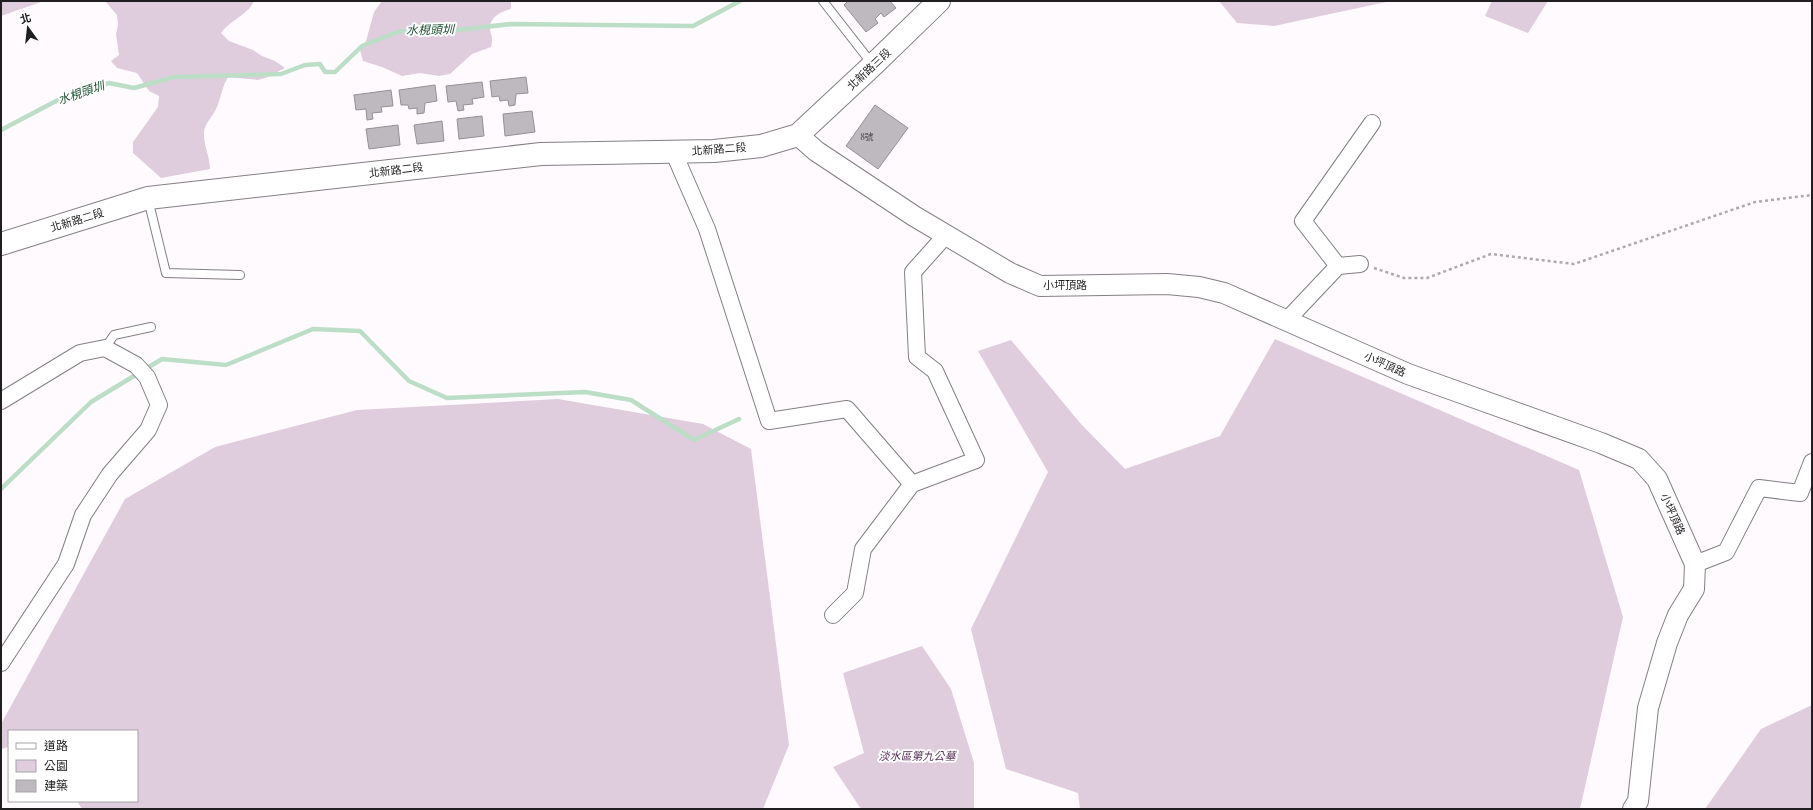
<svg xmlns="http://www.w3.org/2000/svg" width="1813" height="810" viewBox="0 0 1813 810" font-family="'Playfair Display','Noto Sans TC',serif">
<rect width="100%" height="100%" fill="#fffafe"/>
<!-- green -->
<g fill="#dfcdde">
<path d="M1,1h43l-43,15z"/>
<path d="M105,1h149c-7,15 -24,19 -33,32l8,8 24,9 9,6 13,5 10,7 -17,9 -10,3 -30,-3c-6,10 -7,20 -11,30 -4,10 -14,17 -13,28 0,11 6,22 6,34l-49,9 -28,-25v-11l25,-35 1,-11 -10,-5 -12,-18 -20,-5 -6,-7 8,-6 -3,-21 2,-9 -1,-10z"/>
<path d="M382,1h129v8c-9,2 -20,7 -21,18 0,9 4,8 1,20l-19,7 -22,20 -11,2 -19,-3 -18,3 -20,-9 -19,-6 -3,-11 6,-9 8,-29z"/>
<path d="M1219,1h172l-117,25 -37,-3z"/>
<path d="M1492,1h56l-20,32 -43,-17z"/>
<path d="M1275,339l304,131 44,147 -43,192h-500l-2,-16 -72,-24 -35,-140 77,-157 -70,-121 33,-11 70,84 44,45 95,-33z"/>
<path d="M558,399l145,25 48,25 38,296 -26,64h-681l-5,-8h60v-70h-128v16l-8,2v-25l124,-225 90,-52 142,-37z"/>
<path d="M922,646l29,43 23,74v46h-113l-28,-42 31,-14 -21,-80z"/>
<path d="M1812,705v104h-107l56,-80z"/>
</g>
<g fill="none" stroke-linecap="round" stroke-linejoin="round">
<!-- stream -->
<g stroke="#bcdec6" stroke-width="4.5">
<path d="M1,130l55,-29 53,-18 25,5 40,-11 107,-3 24,-9 15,-1 5,8h10l27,-26 38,-15 31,2 80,-9 182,2 47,-25"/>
<path d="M1,489l90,-87 71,-43 64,6 87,-36 47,2 49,50 38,17 138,-6 46,8 63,40 45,-21"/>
</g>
</g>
<!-- building -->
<g fill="#beb9be" stroke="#949094">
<path d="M848,1h42l6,7 -12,9 -3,-4 -6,6 3,4 -12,9 -22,-27z"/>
<path d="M526,77l2,16 -12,1 -1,11 -6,1 -1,-6 -8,1 -1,-5 -7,1 -2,-16z"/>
<path d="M482,82l2,15 -12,2 1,5 -10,1 1,5 -6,1 -2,-10 -8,1 -2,-16z"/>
<path d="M435,85l2,16 -12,2 -1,10 -7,1v-6l-8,1 -1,-4h-7l-2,-15z"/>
<path d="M391,90l2,16 -12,1 1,5 -10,1 1,6 -6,1 -1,-11 -10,1 -2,-15z"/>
<path d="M875,105l33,23 -30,41 -32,-23z"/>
<path d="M532,111l3,21 -30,4 -2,-22z"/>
<path d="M482,116l2,20 -25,3 -2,-20z"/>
<path d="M442,121l2,20 -27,3 -3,-19z"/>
<path d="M398,125l2,20 -31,4 -3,-20z"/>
</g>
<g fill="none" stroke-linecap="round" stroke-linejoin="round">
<defs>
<g id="service">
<path d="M823,1l50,64"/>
<path d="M148,199l18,74 74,2"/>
<path d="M105,348l9,-13 37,-8"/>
</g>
<g id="minor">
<path d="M673,151l34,78 62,192 78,-12 65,75"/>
<path d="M1338,266l-35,-45 69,-98"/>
<path d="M1287,320l51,-54 22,-2"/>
<path d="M1,401l79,-48 25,-5 31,17 11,12 12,28 -11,25 -38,44 -27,41 -17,49 -65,99"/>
<path d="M1695,564l31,-12 33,-64 41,5 12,-31"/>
<path d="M833,615l22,-22 8,-44 49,-65 64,-24 -41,-89 -18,-14 -4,-85 33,-37"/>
</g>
<path id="tertiary" d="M798,135l18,16 98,65 96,57 30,13 127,-2 32,3 25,6 184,81 193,69 38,16 18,20 38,85 -1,25 -16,26 -11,28 -19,65 -10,93 -5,8"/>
<path id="secondary" d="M1,244l147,-46 393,-44 173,-3 47,-5 37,-11 75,-70 66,-64"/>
</defs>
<!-- service casing -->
<use href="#service" stroke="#847f84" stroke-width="10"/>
<!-- minor casing -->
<use href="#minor" stroke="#847f84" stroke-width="18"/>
<!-- tertiary casing -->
<use href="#tertiary" stroke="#847f84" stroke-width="22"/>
<!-- secondary casing -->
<use href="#secondary" stroke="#847f84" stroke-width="24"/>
<!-- path -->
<path stroke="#ada9ac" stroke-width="2.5" stroke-dasharray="3 3" stroke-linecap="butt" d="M1374,268l30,10h23l64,-24 83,10 181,-62 57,-7"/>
<!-- service -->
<use href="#service" stroke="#fff" stroke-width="8"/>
<!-- minor -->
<use href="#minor" stroke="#fff" stroke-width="16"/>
<!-- tertiary -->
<use href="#tertiary" stroke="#fff" stroke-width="20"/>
<!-- secondary -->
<use href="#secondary" stroke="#fff" stroke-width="22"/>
</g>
<g text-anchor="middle" stroke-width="4" stroke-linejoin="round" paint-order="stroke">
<!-- number labels -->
<g font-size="9" fill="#484548">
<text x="867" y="140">8號</text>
</g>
<!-- street labels -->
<g font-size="11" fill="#201e20" stroke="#fff">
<text transform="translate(869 69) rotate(-43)" y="4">北新路三段</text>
<text transform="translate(719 149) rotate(-4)" y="4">北新路二段</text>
<text transform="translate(396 170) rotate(-7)" y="4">北新路二段</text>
<text transform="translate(77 220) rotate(-17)" y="4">北新路二段</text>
<text x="1065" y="289">小坪頂路</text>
<text transform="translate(1385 364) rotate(24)" y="4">小坪頂路</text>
<text transform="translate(1673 514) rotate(66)" y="4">小坪頂路</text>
</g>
<!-- park labels -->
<g font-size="11" font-style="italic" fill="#573157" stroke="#fff">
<text x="917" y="760">淡水區第九公墓</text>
</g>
<!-- water labels -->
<g font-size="12" font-style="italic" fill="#1d5232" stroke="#fff">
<text transform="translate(430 30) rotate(-1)" y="4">水梘頭圳</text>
<text transform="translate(81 93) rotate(-19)" y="4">水梘頭圳</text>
</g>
</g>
<!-- border -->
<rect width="1813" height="810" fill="none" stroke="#201e20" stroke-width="4"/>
<!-- legend -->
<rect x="8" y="730" width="130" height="72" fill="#ffffff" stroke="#a6a5a6"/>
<rect x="16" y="743" width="20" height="6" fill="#ffffff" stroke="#a6a5a6"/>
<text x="44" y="750" font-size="12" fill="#201e20">道路</text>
<rect x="16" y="760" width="20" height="12" fill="#dfcdde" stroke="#a6a5a6"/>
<text x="44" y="770" font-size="12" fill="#201e20">公園</text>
<rect x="16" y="780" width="20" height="12" fill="#beb9be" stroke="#a6a5a6"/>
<text x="44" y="790" font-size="12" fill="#201e20">建築</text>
<!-- north arrow -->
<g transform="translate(28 28) rotate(345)" stroke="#ffffff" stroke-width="3" paint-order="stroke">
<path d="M0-3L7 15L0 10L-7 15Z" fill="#201e20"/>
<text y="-6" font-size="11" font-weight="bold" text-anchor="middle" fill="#201e20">北</text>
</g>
</svg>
